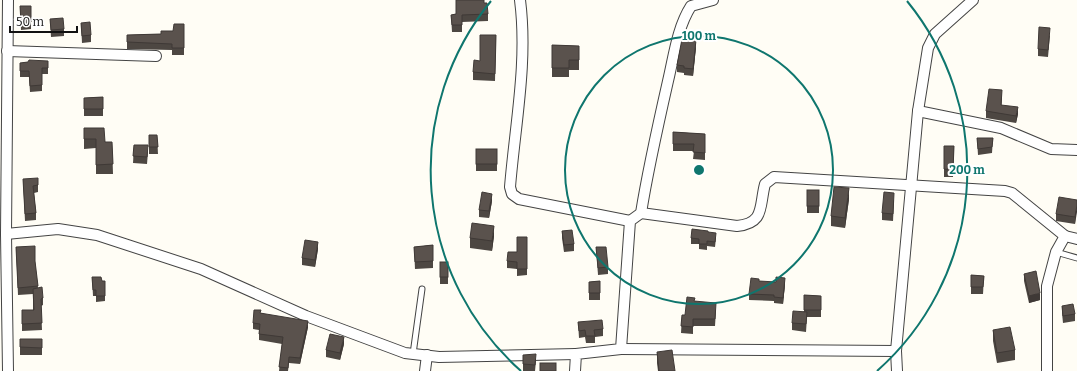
<svg xmlns="http://www.w3.org/2000/svg" width="1077" height="371" viewBox="0 0 1077 371" font-family="Bitter,serif">
<rect width="100%" height="100%" fill="#fffdf5"/>
<g fill="none" stroke-linecap="round" stroke-linejoin="round">
<defs>
<g id="service">
<path d="M1056,252l21,6"/>
<path d="M413,354l9,-65"/>
</g>
<g id="minor">
<path d="M520,0c8,62 -5,125 -10,187l2,7 7,5 111,22"/>
<path d="M7,51l149,5"/>
<path d="M918,111l83,17 50,21 26,1"/>
<path d="M641,213l96,13c28,-3 22,-19 28,-42l9,-7 231,14 7,2 53,43"/>
<path d="M6,234l52,-5 39,6 104,34 105,47 99,37 34,4 137,-3"/>
<path d="M621,349l275,2"/>
<path d="M8,371l-2,-137 2,-234"/>
<path d="M425,371l2,-16"/>
<path d="M575,371l1,-17 45,-5 9,-128 11,-8c7,-44 17,-88 27,-132 6,-25 9,-53 23,-75l22,-6"/>
<path d="M897,371l-1,-20 22,-240 10,-63 7,-14 38,-34"/>
<path d="M1047,371v-85l9,-34 9,-16 12,3"/>
</g>
</defs>
<!-- service casing -->
<use href="#service" stroke="#444" stroke-width="7"/>
<!-- minor casing -->
<use href="#minor" stroke="#444" stroke-width="12"/>
<!-- service -->
<use href="#service" stroke="#fff" stroke-width="5"/>
<!-- minor -->
<use href="#minor" stroke="#fff" stroke-width="10"/>
</g>
<!-- wall -->
<g fill="#4d4742">
<path d="M484,3l4,11v7l-26,1v10h-10l-1,-17 5,-1z"/>
<path d="M20,6l11,16v7l-10,1z"/>
<path d="M50,19l14,10v7l-13,1z"/>
<path d="M81,23l10,12v7l-9,1z"/>
<path d="M184,24v31h-12v-5l-45,-1v-14l34,-1 12,-3z"/>
<path d="M496,35l-1,46 -22,-1v-8z"/>
<path d="M1050,35l-2,22 -10,-1v-7z"/>
<path d="M552,45l27,1v24h-10v7h-17z"/>
<path d="M696,47l-3,29 -9,-1v-2l-7,-1v-7z"/>
<path d="M48,61v13h-6v17l-12,1 -1,-15h-9v-14z"/>
<path d="M103,97v19h-19v-18z"/>
<path d="M1002,97l-1,8 17,9 -2,9 -30,-5v-7z"/>
<path d="M84,128l21,14h7l1,32h-17v-26l-12,1z"/>
<path d="M673,132l32,2v26l-12,-1 1,-8h-21z"/>
<path d="M149,135h8l1,19h-9z"/>
<path d="M977,138h16l-1,15 -14,2z"/>
<path d="M134,145l14,7 -1,12 -14,-1z"/>
<path d="M944,146h10l-1,31h-9z"/>
<rect x="476" y="149" width="21" height="22"/>
<path d="M23,179l15,6v7l-4,1 2,20v7l-11,1z"/>
<rect x="807" y="190" width="12" height="23"/>
<path d="M849,199l-4,29 -14,-2v-10z"/>
<path d="M894,200l-1,21 -11,-1v-7z"/>
<path d="M1077,200l-2,24 -19,-3v-7z"/>
<path d="M492,201l-3,17 -10,-1v-7z"/>
<path d="M562,231l12,13v7l-10,1 -2,-14z"/>
<path d="M708,232l8,6 -1,9 -8,-1v4l-8,-1v-5h-8v-6z"/>
<path d="M494,236l-2,15 -22,-3v-10z"/>
<path d="M527,237v38l-10,1v-7l-10,-1v-7l10,-9z"/>
<path d="M433,245v23l-18,1 -1,-22z"/>
<path d="M16,247l19,15 3,26 5,10v7l-2,1 1,24 -20,1v-21h11v-16l-15,1z"/>
<path d="M596,247l12,20v7l-10,1z"/>
<path d="M318,249l-3,18 -13,-2v-7z"/>
<rect x="440" y="262" width="8" height="22"/>
<path d="M1024,274l16,26 -11,3 -5,-22z"/>
<path d="M971,275l13,1 -1,18h-12z"/>
<path d="M92,277l10,4h3v20l-9,1v-6h-3z"/>
<path d="M600,281v19h-11v-18z"/>
<path d="M759,281l26,3 -2,20 -9,-1v-2l-25,-1v-6z"/>
<path d="M804,295l17,1v21h-14l-1,15 -14,-2v-7l12,-12z"/>
<path d="M695,301l21,9 -1,16h-22v8l-12,-1 1,-18h3z"/>
<path d="M1062,306l13,8v7l-12,2 -1,-10z"/>
<path d="M261,313l47,14 -8,37 -11,-1 -1,8h-9l3,-27 -23,-4v-10l-6,-1v-6z"/>
<path d="M578,322l25,7v7l-8,1v6h-9l-1,-6 -6,1z"/>
<path d="M993,330l22,20v10l-18,3 -4,-22z"/>
<rect x="20" y="339" width="22" height="16"/>
<path d="M344,344l-4,16 -14,-3v-7z"/>
<path d="M657,352l18,19h-17l-1,-8z"/>
<path d="M536,361l-1,10h-12v-7z"/>
</g>
<!-- shaded-wall -->
<g fill="#3f3936">
<path d="M696,40v7l-3,29v-7z"/>
<path d="M1002,90v7l-1,15v-7z"/>
<path d="M1018,107v7l-2,9v-7z"/>
<path d="M849,188v11l-4,29v-10z"/>
<path d="M492,194v7l-3,17v-7z"/>
<path d="M1077,205v7l-2,12v-7z"/>
<path d="M494,226v10l-2,15v-10z"/>
<path d="M318,242v7l-3,18v-7z"/>
<path d="M785,278v6l-2,20v-6z"/>
<path d="M1040,293v7l-11,3v-7z"/>
<path d="M308,321v6l-8,37v-6z"/>
<path d="M344,337v7l-4,16v-7z"/>
</g>
<!-- building -->
<g fill="#5a524d" stroke="#3f3936">
<path d="M456,0h28v3h3l1,11 -26,1v10h-10l-1,-10 5,-1z"/>
<path d="M20,6h11v16l-10,1z"/>
<path d="M63,18l1,11 -13,1 -1,-11z"/>
<path d="M90,22l1,13 -9,1 -1,-13z"/>
<path d="M174,24h10v24h-12v-4l-45,-2v-7l34,-1v-3h12z"/>
<path d="M1039,27l11,1 -2,22 -10,-1z"/>
<path d="M480,35h16l-1,39 -22,-2 1,-12 6,1z"/>
<path d="M682,39l14,1 -3,29 -9,-1v-2l-7,-1z"/>
<path d="M552,45l27,1v14h-10v8h-17z"/>
<path d="M29,60l19,1v7h-6v17l-12,1 -1,-15h-9v-8l8,-1z"/>
<path d="M989,89l13,1 -1,15 17,2 -2,9 -30,-5z"/>
<path d="M103,97v12h-19v-11z"/>
<path d="M84,128h20l1,14h7l1,22 -17,1v-26h-12z"/>
<path d="M673,132l32,2v19l-12,-1 1,-8h-21z"/>
<path d="M149,135h8l1,12h-9z"/>
<path d="M977,138h16l-1,9 -14,2z"/>
<path d="M134,145h14l-1,12 -14,-1z"/>
<path d="M944,146h10l-1,24 -9,-1z"/>
<rect x="476" y="149" width="21" height="15"/>
<path d="M38,178v7l-5,1 3,27 -11,1 -2,-35z"/>
<path d="M834,187l15,1 -4,30 -14,-2z"/>
<rect x="807" y="190" width="12" height="16"/>
<path d="M482,192l10,2 -3,17 -10,-1z"/>
<path d="M884,192l10,1 -1,21 -11,-1z"/>
<path d="M1059,197l18,3v5l-2,12 -19,-3z"/>
<path d="M472,223l22,3 -2,15 -22,-3z"/>
<path d="M692,229l16,2v1l8,1 -1,9 -8,-1v3h-8v-5l-8,-1z"/>
<path d="M572,230l2,14 -10,1 -2,-14z"/>
<path d="M517,237h10v32h-10v-7l-10,-1 1,-9h9z"/>
<path d="M305,240l13,2 -3,18 -13,-2z"/>
<path d="M433,245v16l-18,1 -1,-15z"/>
<path d="M35,246v15l3,25 -20,2 -2,-41z"/>
<path d="M596,247h10l2,20 -10,1z"/>
<rect x="440" y="262" width="8" height="15"/>
<path d="M1036,271l4,22 -11,3 -5,-22z"/>
<path d="M971,275l13,1 -1,11h-12z"/>
<path d="M92,277h9l1,4h3v15h-9v-6h-3z"/>
<path d="M776,277l9,1 -2,20 -9,-1v-2l-25,-1 2,-16 8,1v2l17,1z"/>
<path d="M600,281v12h-11v-11z"/>
<path d="M42,287l1,11 -2,1 1,24 -20,1v-14h12l-1,-21z"/>
<path d="M804,295l17,1v14h-17z"/>
<path d="M687,297l8,1 -1,3 22,2 -1,16h-22v8l-12,-1 1,-11h3z"/>
<path d="M1073,304l2,10 -12,2 -1,-10z"/>
<path d="M254,310h7l-1,3 48,8 -8,37 -11,-1 -1,11 -9,-1 4,-30 -24,-3 1,-10 -7,-1z"/>
<path d="M793,311l14,1 -1,12 -14,-1z"/>
<path d="M602,320l1,9 -9,1 1,6h-9l-1,-6 -6,1 -1,-9z"/>
<path d="M1010,327l5,23 -18,3 -4,-23z"/>
<path d="M330,334l14,3 -4,16 -14,-3z"/>
<path d="M20,339h22v9l-22,-1z"/>
<path d="M672,350l3,21h-16l-2,-19z"/>
<path d="M536,354l-1,11 -12,-1v-9z"/>
<rect x="540" y="363" width="16" height="8"/>
</g>
<!-- distance rings -->
<g fill="none" stroke="#0f766e" stroke-width="2">
<circle cx="699" cy="170" r="134"/>
<path d="M521 371A268 268 0 0 1 491 1M907 1A268 268 0 0 1 877 371"/>
</g>
<circle cx="699" cy="170" r="6" fill="#0f766e" stroke="#fff" stroke-width="2"/>
<g font-size="12" text-anchor="middle" font-weight="bold" fill="#0f766e" stroke="#fff" stroke-width="4" stroke-linejoin="round" paint-order="stroke">
<text x="699" y="40">100 m</text>
<text x="967" y="174">200 m</text>
</g>
<!-- scale -->
<path d="M10 26v6h67v-6" fill="none" stroke="#111111" stroke-width="2"/>
<text x="16" y="26" font-size="12" fill="#111111" stroke="#ffffff" stroke-width="3" paint-order="stroke">50 m</text>
</svg>
